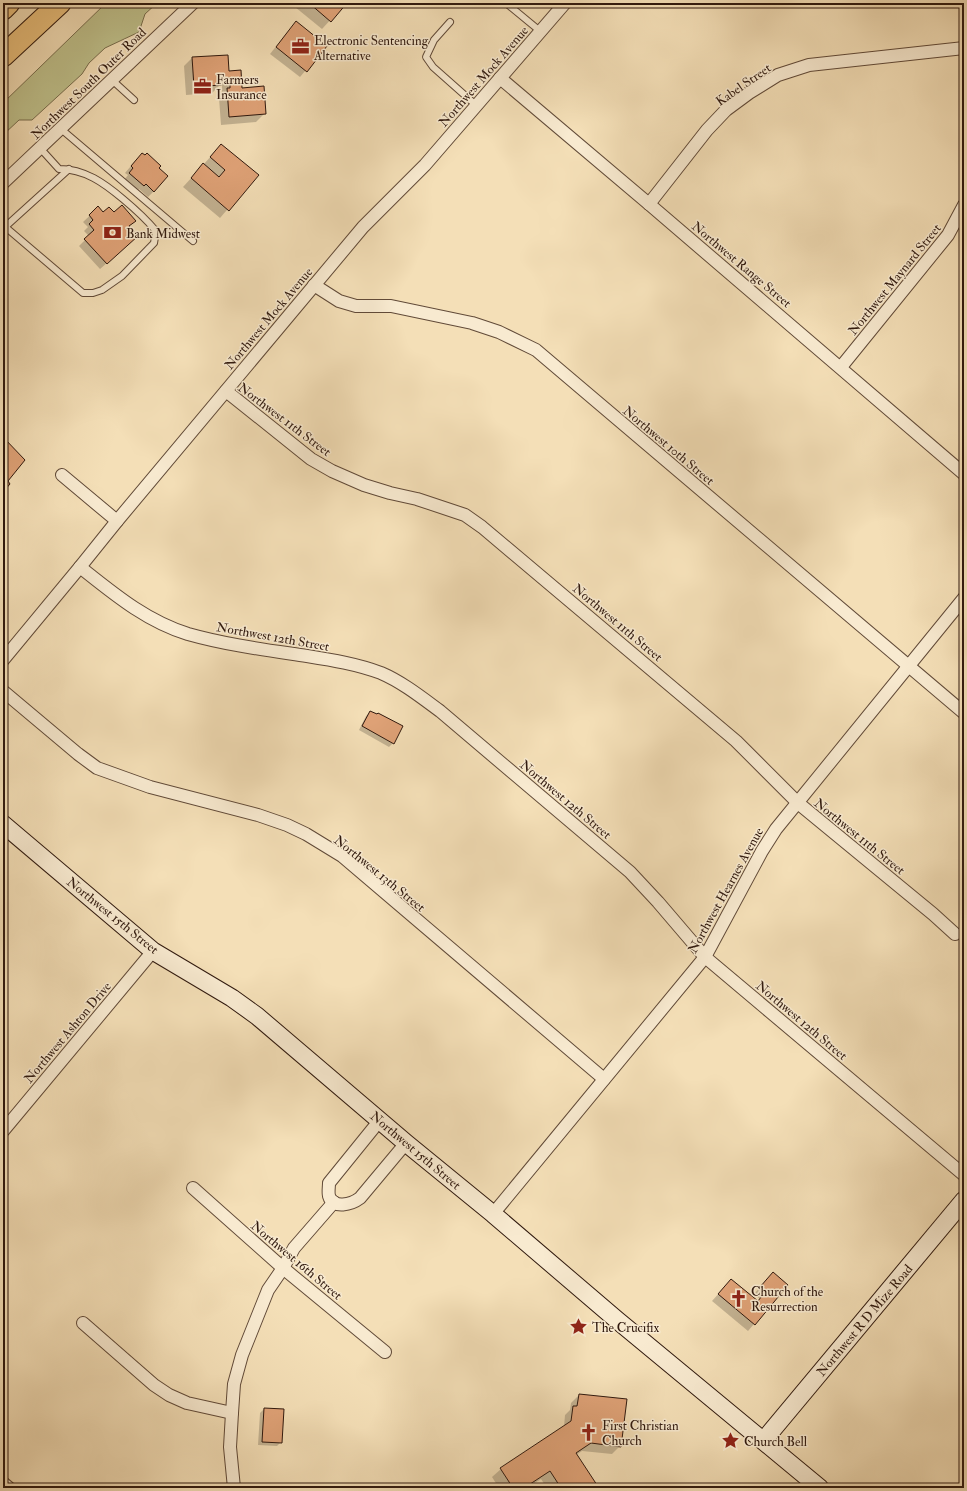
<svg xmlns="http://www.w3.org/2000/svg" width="967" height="1491" viewBox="0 0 967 1491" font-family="'IM FELL Double Pica',serif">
<rect width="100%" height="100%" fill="#f4dfb7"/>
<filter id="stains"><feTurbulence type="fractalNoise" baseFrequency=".005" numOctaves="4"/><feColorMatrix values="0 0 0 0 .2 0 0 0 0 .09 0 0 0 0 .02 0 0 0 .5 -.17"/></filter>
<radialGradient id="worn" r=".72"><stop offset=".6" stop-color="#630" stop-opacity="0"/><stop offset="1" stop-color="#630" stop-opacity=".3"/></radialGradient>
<!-- green -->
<path fill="#bfc18c" stroke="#786d4d" d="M106,3h51l-12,11 -6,18 -34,16 -16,15 -7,11 -50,46h-13l-16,15v-32z"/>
<!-- shadow -->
<g fill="#0003">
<path d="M298,3h48l-24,26 -27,-22z"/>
<path d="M290,29l36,17 -26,31 -30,-23z"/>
<path d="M227,56l1,16 13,17 23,25 -8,8 -35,3 -2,-27 3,-4v-8h-3l-7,7 -26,2 -2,-29 8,-8z"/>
<path d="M213,154l44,21 -37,43 -37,-31z"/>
<path d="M144,156l13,12 -3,23 -6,6 -9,-8 -2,3 -13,-12 4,-5 -3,-2 11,-13z"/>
<path d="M98,208l5,6 11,-1 21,7 -7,7 3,15 -31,27 -21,-23 10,-10 -5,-5 4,-4 -5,-5z"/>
<path d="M370,712l23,31 -4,4 -30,-17 7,-14z"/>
<path d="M767,1279l20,6 -39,46 -36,-30 19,-21 26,22 3,-3 -6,-5z"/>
<path d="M579,1395l41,51 -8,8 -30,-3 -6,4 16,33h-45l-6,-9 -14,9h-28l-7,-11 9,-8 63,-42 1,-12 5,-5 1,-7z"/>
<path d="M264,1409l17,33 -4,4 -19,-1 2,-32z"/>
</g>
<!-- building -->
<g fill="#dfa277" stroke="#30190e">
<path d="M309,3h38l-16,19z"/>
<path d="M296,21l31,25 -20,26 -31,-25z"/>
<path d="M228,55l1,16 12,-1 1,18 22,-2 2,28 -37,3 -2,-29h3v-10h-10l1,7 -27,2 -2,-30z"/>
<path d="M221,144l38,31 -30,36 -38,-33 12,-15 16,14 6,-7 -15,-13z"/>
<path d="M142,153l3,2 2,-2 14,13 -2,2 9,8 -14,16 -8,-8 -2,2 -15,-13 4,-5 -2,-2z"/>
<path d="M122,205l14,16 -7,5 9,10 -31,28 -23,-25 10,-9 -5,-6 4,-4 -4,-5 9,-9 5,6 6,-5 5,5z"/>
<path d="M3,437l22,23 -17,21 2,3 -7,8z"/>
<path d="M370,711l7,3 1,-1 25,13 -9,18 -32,-18z"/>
<path d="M773,1272l15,13 -33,40 -37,-31 13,-15 27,22 7,-9 -5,-5z"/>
<path d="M579,1394l48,5 -6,48 -30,-4 -15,10 21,32 -5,3h-31l-11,-17 -26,17h-11l-13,-20 71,-47 2,-15h4z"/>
<path d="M264,1408l20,1 -2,34 -20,-1z"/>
</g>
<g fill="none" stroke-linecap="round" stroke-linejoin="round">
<defs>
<g id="lane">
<path d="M506,3l34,28"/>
<path d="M450,22l-16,18 -8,17 7,10 44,39"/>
<path d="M112,80l22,20"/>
<path d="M61,129l132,112"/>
<path d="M3,225l80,68h10l9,-3 20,-14 32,-33 2,-12c-10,-12 -21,-22 -33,-32 -19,-16 -38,-30 -64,-30l-19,-21"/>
<path d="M5,227l64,-58"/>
</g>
<g id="street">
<path d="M500,78l149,126 315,270"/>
<path d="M3,183l190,-180"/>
<path d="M649,204l58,-74 19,-20 23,-17 29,-18 31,-10 155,-17"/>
<path d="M314,285l25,16 17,5h35l81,17 27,9 37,18 428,363"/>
<path d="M841,367l107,-132 16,-30"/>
<path d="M226,391l85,68 21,12 32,14 26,8 27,6 48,16 17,12 254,214 62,62 135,111 22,20"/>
<path d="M62,475l55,46"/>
<path d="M80,567c34,27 66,54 108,67 39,11 79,16 119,22 25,4 50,8 74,17 21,9 40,24 59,38l190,161 28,30 47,55 259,218"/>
<path d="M3,660l77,-93 37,-46 246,-294 62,-62 140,-162"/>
<path d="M3,691l75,63 19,14 53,19 108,28 29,10 19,9 36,22 262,223"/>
<path d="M380,1120l-51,63c0,4 -1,9 0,13 4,14 23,8 31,2l46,-55"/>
<path d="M3,1131l150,-180"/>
<path d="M193,1188l90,80 102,84"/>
<path d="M493,1214l212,-257 57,-106 14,-22 188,-231"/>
<path d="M83,1323l71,62 15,10 18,8 45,10"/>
<path d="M3,1483l6,5"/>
<path d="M234,1488l-4,-41 2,-34 2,-29 8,-29 26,-65 15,-22 11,-20 40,-46"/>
</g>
<g id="secondary">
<path d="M3,824l150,127 79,47 25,18 149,127 87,71 124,106 203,168"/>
<path d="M764,1440l200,-240"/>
</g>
<g id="highway">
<path d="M3,9l6,-6"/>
<path d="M3,56l57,-53"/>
</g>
</defs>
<!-- lane casing -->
<use href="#lane" stroke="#614a38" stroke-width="8"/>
<!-- street casing -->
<use href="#street" stroke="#614a38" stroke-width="14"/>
<!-- secondary casing -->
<use href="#secondary" stroke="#30190e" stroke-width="19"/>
<!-- highway casing -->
<use href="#highway" stroke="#30190e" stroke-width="23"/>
<!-- lane -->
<use href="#lane" stroke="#f8ead0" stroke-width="6"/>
<!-- street -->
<use href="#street" stroke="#f8ead0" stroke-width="12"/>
<!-- secondary -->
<use href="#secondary" stroke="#f8ead0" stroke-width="17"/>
<!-- highway -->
<use href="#highway" stroke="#eac07c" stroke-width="21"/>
</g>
<!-- icons -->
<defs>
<symbol id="office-bare" viewBox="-9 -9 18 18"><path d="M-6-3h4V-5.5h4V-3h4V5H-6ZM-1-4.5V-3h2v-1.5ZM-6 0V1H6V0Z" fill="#8f2418" stroke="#f8ead0" stroke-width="2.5" paint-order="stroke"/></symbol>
<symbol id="bank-bare" viewBox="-9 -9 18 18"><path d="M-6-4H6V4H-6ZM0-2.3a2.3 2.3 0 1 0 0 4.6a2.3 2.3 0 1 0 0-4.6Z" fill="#8f2418" stroke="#f8ead0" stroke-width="2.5" paint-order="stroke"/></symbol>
<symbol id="church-bare" viewBox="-9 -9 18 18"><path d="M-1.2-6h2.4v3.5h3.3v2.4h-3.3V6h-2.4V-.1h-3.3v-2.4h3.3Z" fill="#8f2418" stroke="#f8ead0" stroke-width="2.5" paint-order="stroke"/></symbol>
<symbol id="sight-bare" viewBox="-9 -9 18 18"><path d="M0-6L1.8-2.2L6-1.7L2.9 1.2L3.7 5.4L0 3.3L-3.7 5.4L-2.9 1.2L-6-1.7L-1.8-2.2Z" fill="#8f2418" stroke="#f8ead0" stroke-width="2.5" paint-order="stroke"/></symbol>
</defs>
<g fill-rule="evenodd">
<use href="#office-bare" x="288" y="34" width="25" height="25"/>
<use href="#office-bare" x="190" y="74" width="25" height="25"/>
<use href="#bank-bare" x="100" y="220" width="25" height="25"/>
<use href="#church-bare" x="726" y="1286" width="25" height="25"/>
<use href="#sight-bare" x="566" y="1314" width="25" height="25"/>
<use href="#church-bare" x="576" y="1420" width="25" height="25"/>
<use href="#sight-bare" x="718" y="1428" width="25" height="25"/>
</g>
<g text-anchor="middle" stroke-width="3" stroke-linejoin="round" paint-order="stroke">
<!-- poi labels -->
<g font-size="13" fill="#30190e" stroke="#f8ead0" text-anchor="start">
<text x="314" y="45">Electronic Sentencing<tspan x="314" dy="15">Alternative</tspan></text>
<text x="216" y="84">Farmers<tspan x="216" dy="15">Insurance</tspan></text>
<text x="126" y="238">Bank Midwest</text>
<text x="751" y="1296">Church of the<tspan x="751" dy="15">Resurrection</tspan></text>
<text x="592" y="1332">The Crucifix</text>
<text x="602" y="1430">First Christian<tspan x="602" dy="15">Church</tspan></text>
<text x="744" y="1446">Church Bell</text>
</g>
<!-- street labels -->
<g font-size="13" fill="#30190e" stroke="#f8ead0">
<text transform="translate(483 76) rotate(-49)" y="5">Northwest Mock Avenue</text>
<text transform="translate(88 83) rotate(-44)" y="5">Northwest South Outer Road</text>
<text transform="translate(743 84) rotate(-35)" y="5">Kabel Street</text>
<text transform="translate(742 264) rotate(40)" y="5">Northwest Range Street</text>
<text transform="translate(894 279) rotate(-51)" y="5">Northwest Maynard Street</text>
<text transform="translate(268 318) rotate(-50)" y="5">Northwest Mock Avenue</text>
<text transform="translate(285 419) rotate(37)" y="5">Northwest 11th Street</text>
<text transform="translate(669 445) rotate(40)" y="5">Northwest 10th Street</text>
<text transform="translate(618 622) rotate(40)" y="5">Northwest 11th Street</text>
<text transform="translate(273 636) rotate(10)" y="5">Northwest 12th Street</text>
<text transform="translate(566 799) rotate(40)" y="5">Northwest 12th Street</text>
<text transform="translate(860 836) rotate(39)" y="5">Northwest 11th Street</text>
<text transform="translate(380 873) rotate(39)" y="5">Northwest 13th Street</text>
<text transform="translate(725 890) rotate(-61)" y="5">Northwest Hearnes Avenue</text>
<text transform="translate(113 915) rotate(39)" y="5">Northwest 15th Street</text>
<text transform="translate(802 1020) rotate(40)" y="5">Northwest 12th Street</text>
<text transform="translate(67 1032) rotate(-50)" y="5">Northwest Ashton Drive</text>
<text transform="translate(416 1150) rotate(40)" y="5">Northwest 15th Street</text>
<text transform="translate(297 1260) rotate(40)" y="5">Northwest 16th Street</text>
<text transform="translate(864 1320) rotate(-50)" y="5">Northwest R D Mize Road</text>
</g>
</g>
<!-- margin -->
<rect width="967" height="1491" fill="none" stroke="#f4dfb7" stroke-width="16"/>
<rect x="4" y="4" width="959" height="1483" fill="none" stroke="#30190e" stroke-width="2"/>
<rect x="8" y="8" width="951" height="1475" fill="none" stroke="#30190e"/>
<rect width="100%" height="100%" filter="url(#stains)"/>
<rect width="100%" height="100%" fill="url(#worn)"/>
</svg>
